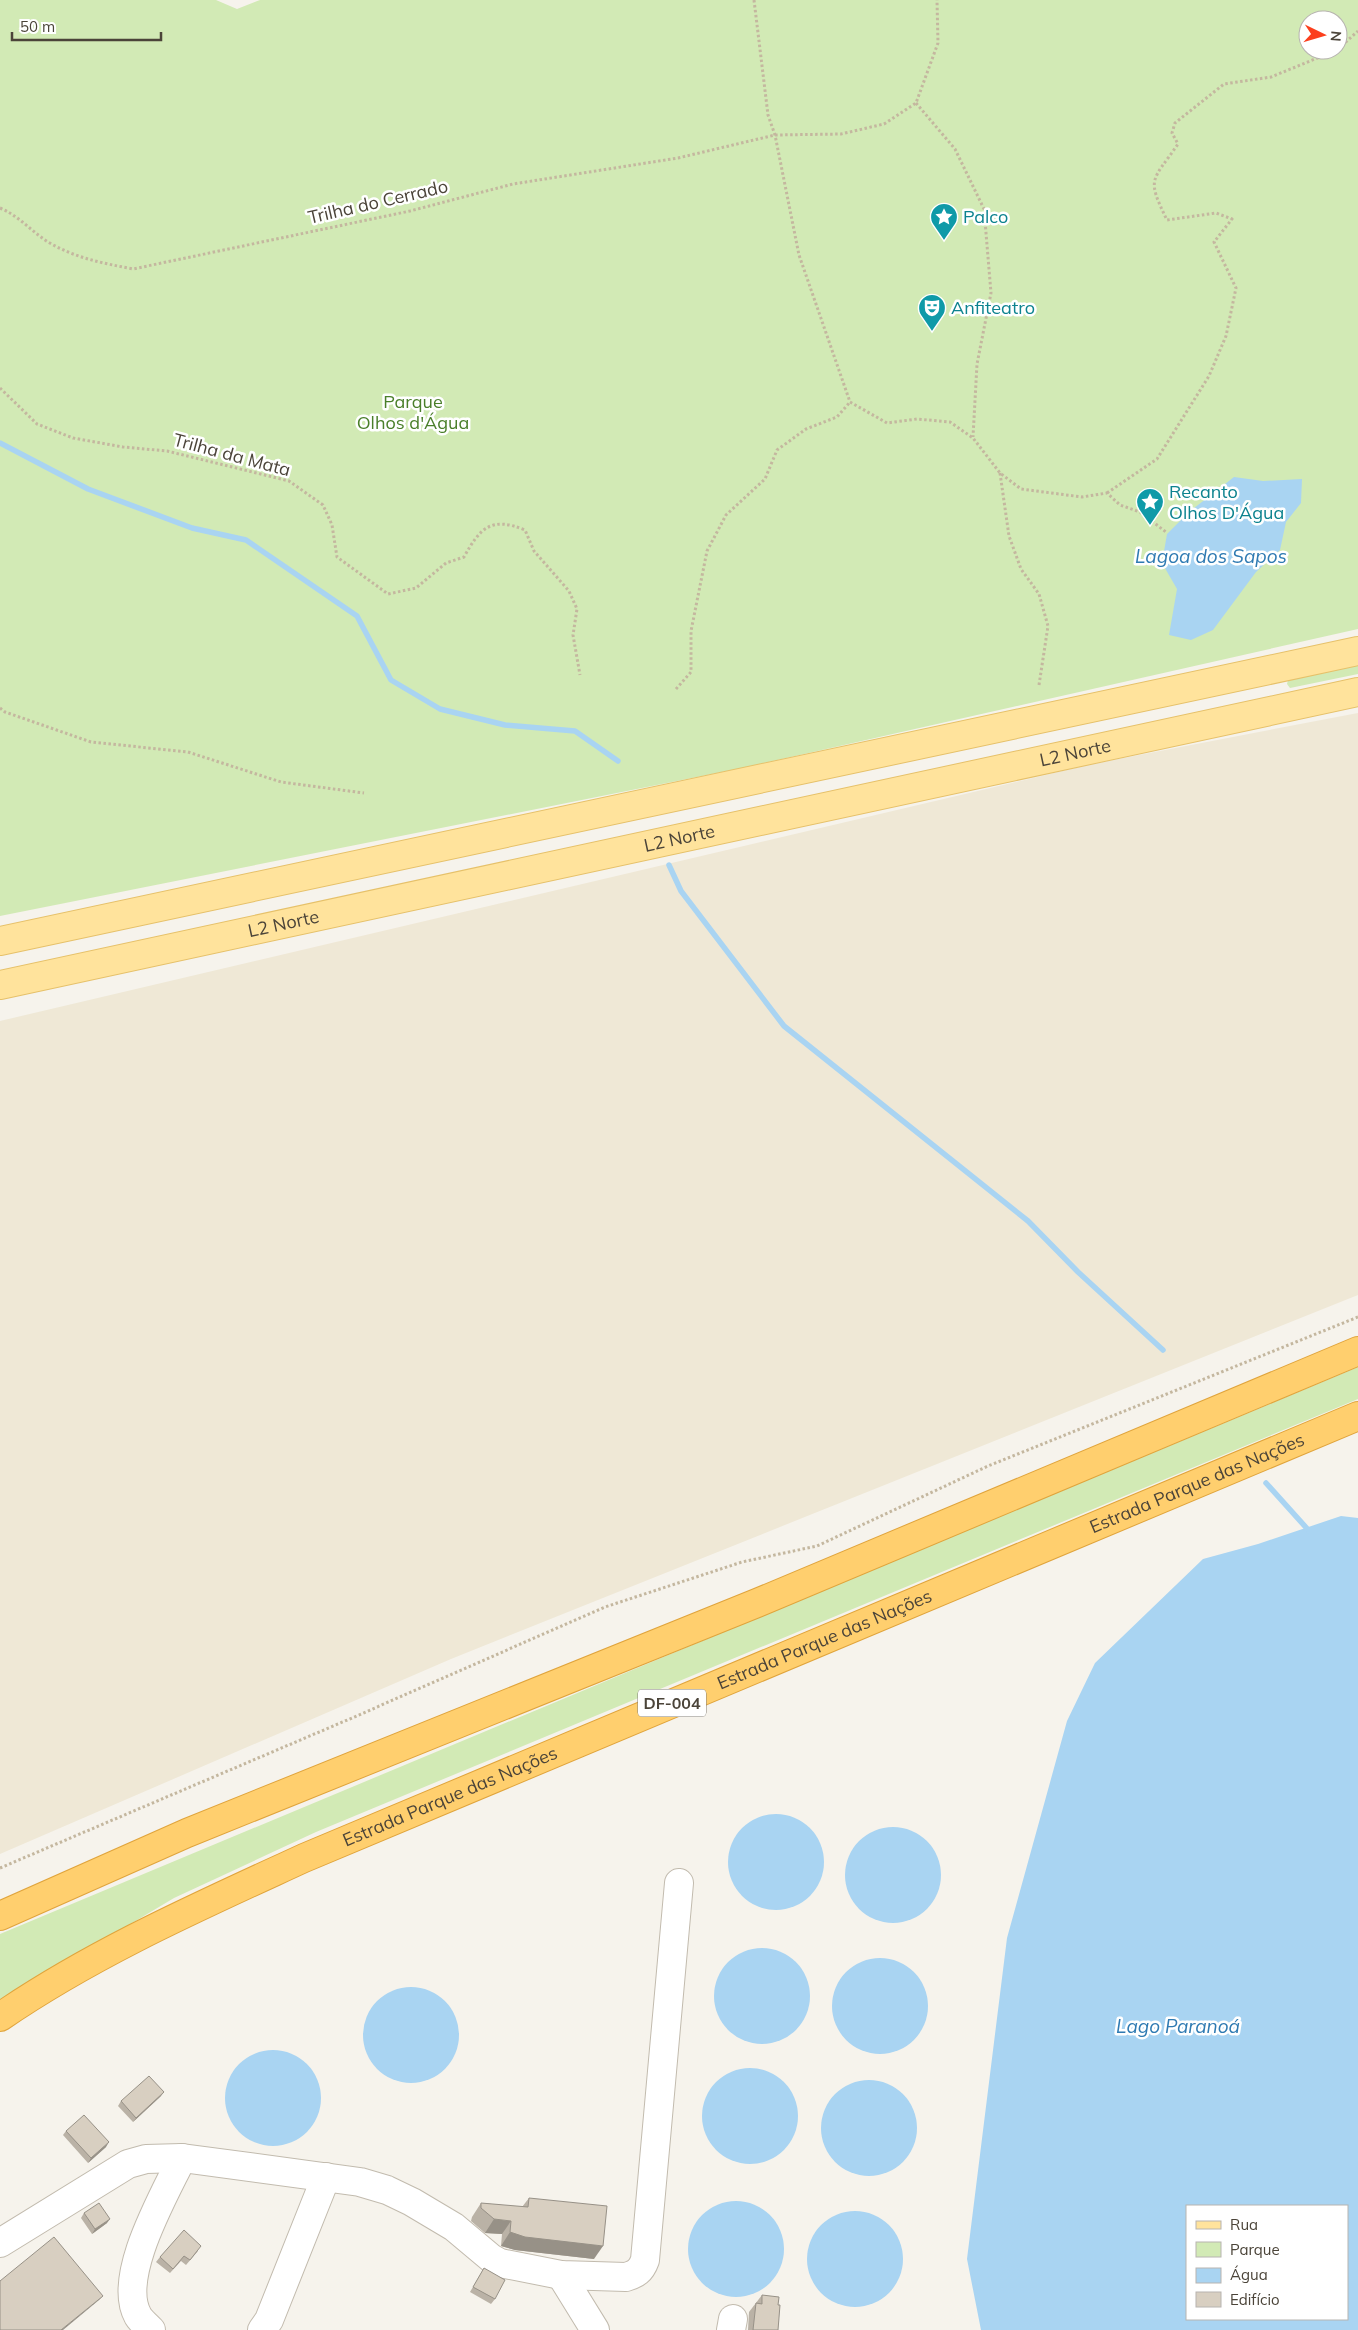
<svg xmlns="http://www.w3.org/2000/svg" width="1358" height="2330" viewBox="0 0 1358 2330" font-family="Mulish,sans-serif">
<rect width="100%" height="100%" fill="#f6f3ec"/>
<!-- education -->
<path fill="#efe8d6" d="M1358,713v582l-907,364 -451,195v-833l1092,-257z"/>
<!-- green -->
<g fill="#d2eab5" fill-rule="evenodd">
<path d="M0,0h216l21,9 23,-9h1098v629l-616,139 -742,148zM1308,20h30v30h-30z"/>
<path d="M1358,665v9l-68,14 -3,-4 1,-4 4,-1z"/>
<path d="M1358,1367v32l-1042,433 -142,66 -174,104v-68z"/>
</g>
<!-- water -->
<g fill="#a9d4f2" fill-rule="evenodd">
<path d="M1234,477l29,4 39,-2 -1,24 -15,19 -6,28 -24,22 -43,58 -22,10 -22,-5 8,-46 -15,-26 5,-29 22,-22z"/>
<path d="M1341,1516l17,2v812h-377l-14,-71 40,-321 60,-217 28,-58 108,-104 55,-15zM1187,2206h160v113h-160z"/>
<circle cx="776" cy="1862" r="48"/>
<circle cx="893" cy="1875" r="48"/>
<circle cx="762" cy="1996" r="48"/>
<circle cx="880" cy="2006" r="48"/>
<circle cx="411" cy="2035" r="48"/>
<circle cx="273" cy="2098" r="48"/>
<circle cx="750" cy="2116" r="48"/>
<circle cx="869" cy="2128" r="48"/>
<circle cx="736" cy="2249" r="48"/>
<circle cx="855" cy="2259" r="48"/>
</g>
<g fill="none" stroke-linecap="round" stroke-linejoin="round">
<!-- stream -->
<g stroke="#a9d4f2" stroke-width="5.5">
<path d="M0,443l88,46 104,39 54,12 111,76 34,64 49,29 65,16 70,6 43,30"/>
<path d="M669,865l12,26 103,135 244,195 50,51 85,78"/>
<path d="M1266,1483l45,50"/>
</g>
<defs>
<g id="minor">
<path d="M0,2243l128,-79 18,-5 36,-1 178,24 27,8 25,12 42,25 37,31 9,5 61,12 65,2c10,-3 15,-6 19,-17l34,-377"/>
<path d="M561,2275l34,55"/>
<path d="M151,2330c-4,-4 -10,-9 -13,-14 -22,-39 27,-122 44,-158"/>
<path d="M262,2330l7,-10 57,-143"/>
<path d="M731,2330l2,-11"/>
</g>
<g id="major">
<path d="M0,941l1358,-290"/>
<path id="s1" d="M0,985l1358,-293"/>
</g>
<g id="highway">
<path d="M0,1916l187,-83 570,-230 601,-252"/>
<path id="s2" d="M0,2017c95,-65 200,-111 304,-159l1054,-442"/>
</g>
</defs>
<!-- minor casing -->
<use href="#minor" stroke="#c2bbae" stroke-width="30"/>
<!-- major casing -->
<use href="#major" stroke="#e6c16a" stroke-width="30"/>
<!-- highway casing -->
<use href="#highway" stroke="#e0a43c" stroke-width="30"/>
<!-- path -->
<g stroke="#c4b79f" stroke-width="3" stroke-dasharray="2.5 2.5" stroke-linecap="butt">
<path d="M754,0l14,115 7,20 24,120 51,147"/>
<path d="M1338,49l20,-18"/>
<path d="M916,103l39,46 29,60 7,84 -14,71 -4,73"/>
<path d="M0,208c19,8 31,23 48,34 27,16 54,21 85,27l277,-58 103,-27 165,-26 97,-23 66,-1 43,-10 32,-21 22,-60 -1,-43"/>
<path d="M0,388l37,36 36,14 50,9 44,4 122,30 34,24 9,20 5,32 51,37 28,-6 30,-25 18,-6c16,-29 27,-41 61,-27l9,21 35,40 8,18 -4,26 7,40"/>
<path d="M850,402l37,21 30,-4 33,3 23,16 27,35 21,16 61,8 25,-4 13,12 20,7 26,20"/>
<path d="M1000,473l9,63 12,33 18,25 9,32 -9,59"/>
<path d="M1107,493l50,-34 52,-83 17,-40 10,-48 -22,-46 18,-23 -16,-6 -49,7c-21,-43 -15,-38 11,-76l-6,-11 3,-10 49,-39 47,-7 66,-27"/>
<path d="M676,689l15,-17v-41l16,-80 19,-36 39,-36 12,-29 29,-21 31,-12 13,-15"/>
<path d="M0,708l5,4 86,30 97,10 93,30 83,11"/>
<path d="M0,1868l352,-150 253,-111 137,-45 75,-16 171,-80 370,-149"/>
</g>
<!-- minor -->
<use href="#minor" stroke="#fff" stroke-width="28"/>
<!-- major -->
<use href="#major" stroke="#ffe39c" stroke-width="28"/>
<!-- highway -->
<use href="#highway" stroke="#ffcf6e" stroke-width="28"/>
</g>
<!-- wall -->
<g fill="#bab2a6">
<path d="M161,2096l-28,26 -15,-16 3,-5z"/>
<path d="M66,2131l40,16 -18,16 -25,-28z"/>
<path d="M529,2198l65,61 -79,-9 -14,-4 1,-12 -17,-1 -14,-12 1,-4 9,-14 41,4z"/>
<path d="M84,2213l23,10 -15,11 -11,-16z"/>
<path d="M198,2251l-12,14 -5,-4 -11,12 -14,-11 4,-5z"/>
<path d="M484,2268l11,31 -4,5 -21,-12z"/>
<path d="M762,2295l16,10v25h-30l1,-18z"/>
</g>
<!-- shaded-wall -->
<g fill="#979187">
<path d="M164,2092l-3,4 -28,26 3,-4z"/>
<path d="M109,2142l-3,5 -18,16 3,-5z"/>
<path d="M110,2219l-3,4 -15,11 3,-5z"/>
<path d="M494,2219l17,2 -9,13 -17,-1z"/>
<path d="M510,2232l93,14 -9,13 -79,-9 -14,-4z"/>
<path d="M103,2296l-4,4 -36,30h-2z"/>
</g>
<!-- building -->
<g fill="#d8cfc1" stroke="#979187">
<path d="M149,2076l15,16 -28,26 -15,-17z"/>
<path d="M84,2115l25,27 -18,16 -25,-27z"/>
<path d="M529,2198l78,8 -4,40 -78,-9 -15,-5 1,-11 -17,-2 -13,-11v-5l47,4z"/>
<path d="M99,2203l11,16 -15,10 -11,-16z"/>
<path d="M184,2230l17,16 -11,14 -6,-4 -11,13 -13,-12z"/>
<path d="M54,2237l49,59 -42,34h-61v-49z"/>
<path d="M484,2268l21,12 -10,19 -22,-12z"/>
<path d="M762,2295l17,2 -1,8h2l-2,25h-25l3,-27 6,1z"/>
</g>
<!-- icons -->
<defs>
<symbol id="sight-pin" viewBox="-11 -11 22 30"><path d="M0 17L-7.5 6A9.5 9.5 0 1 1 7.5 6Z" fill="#0f9aa8" stroke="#fff"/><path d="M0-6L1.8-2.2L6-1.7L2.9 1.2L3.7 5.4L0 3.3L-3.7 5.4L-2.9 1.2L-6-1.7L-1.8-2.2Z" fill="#fff"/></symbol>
<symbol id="theatre-pin" viewBox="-11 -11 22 30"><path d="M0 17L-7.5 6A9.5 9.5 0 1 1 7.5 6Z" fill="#0f9aa8" stroke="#fff"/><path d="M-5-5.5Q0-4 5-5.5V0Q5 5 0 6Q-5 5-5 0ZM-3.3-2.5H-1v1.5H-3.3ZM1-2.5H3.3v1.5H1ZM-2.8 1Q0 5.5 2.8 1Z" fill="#fff"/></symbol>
</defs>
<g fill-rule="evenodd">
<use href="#sight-pin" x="928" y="201" width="32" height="43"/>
<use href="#theatre-pin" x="916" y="292" width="32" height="43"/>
<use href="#sight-pin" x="1134" y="486" width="32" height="43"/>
</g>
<g text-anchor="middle" stroke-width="5" stroke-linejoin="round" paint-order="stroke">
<!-- shield labels -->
<rect fill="#fff" stroke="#817c74" stroke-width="1" x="638" y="1689.5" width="68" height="27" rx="4"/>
<g font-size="16" font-weight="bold" fill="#4b4439">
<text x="672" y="1709">DF-004</text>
</g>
<!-- street labels -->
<g font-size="18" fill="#4b4439" stroke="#fff">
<text transform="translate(378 202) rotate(-13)" y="6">Trilha do Cerrado</text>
<text transform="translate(232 455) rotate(15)" y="6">Trilha da Mata</text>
<text dy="6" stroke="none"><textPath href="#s1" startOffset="1100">L2 Norte</textPath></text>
<text dy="6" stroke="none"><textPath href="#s1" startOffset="695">L2 Norte</textPath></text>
<text dy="6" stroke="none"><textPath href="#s1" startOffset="290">L2 Norte</textPath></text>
<text dy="6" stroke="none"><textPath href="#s2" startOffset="1312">Estrada Parque das Nações</textPath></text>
<text dy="6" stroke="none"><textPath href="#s2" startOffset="908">Estrada Parque das Nações</textPath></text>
<text dy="6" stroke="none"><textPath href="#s2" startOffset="502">Estrada Parque das Nações</textPath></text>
</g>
<!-- culture labels -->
<g font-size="18" fill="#0d838f" stroke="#fff" text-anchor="start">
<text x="963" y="223">Palco</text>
<text x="951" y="314">Anfiteatro</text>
<text x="1169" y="498">Recanto<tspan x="1169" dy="21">Olhos D'Água</tspan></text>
</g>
<!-- park labels -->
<g font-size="18" fill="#4a7f2a" stroke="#fff">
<text x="413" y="408">Parque<tspan x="413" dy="21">Olhos d'Água</tspan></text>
</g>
<!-- water labels -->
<g font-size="19" font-style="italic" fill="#2e7ab2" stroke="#fff">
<text x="1211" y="563">Lagoa dos Sapos</text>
<text x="1178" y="2033">Lago Paranoá</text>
</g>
</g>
<!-- legend -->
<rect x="1186" y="2205" width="162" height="115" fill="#ffffff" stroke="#b7b4b0"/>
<rect x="1196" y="2221" width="25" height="8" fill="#ffe39c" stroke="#b7b4b0"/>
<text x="1230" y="2230" font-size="15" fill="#4b4439">Rua</text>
<rect x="1196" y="2242" width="25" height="15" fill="#d2eab5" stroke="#b7b4b0"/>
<text x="1230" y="2255" font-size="15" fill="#4b4439">Parque</text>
<rect x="1196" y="2268" width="25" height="15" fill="#a9d4f2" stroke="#b7b4b0"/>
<text x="1230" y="2280" font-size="15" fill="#4b4439">Água</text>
<rect x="1196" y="2292" width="25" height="15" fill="#d8cfc1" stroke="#b7b4b0"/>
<text x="1230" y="2305" font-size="15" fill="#4b4439">Edifício</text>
<!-- north arrow -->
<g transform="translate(1323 35) rotate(95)"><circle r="24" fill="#ffffff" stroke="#b7b4b0"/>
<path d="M0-4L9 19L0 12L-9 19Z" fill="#fc3f1d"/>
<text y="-8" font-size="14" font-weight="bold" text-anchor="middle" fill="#4b4439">N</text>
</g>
<!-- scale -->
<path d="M12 32v8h149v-8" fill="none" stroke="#4b4439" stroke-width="2.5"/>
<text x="20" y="32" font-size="15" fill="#4b4439" stroke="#ffffff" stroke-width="4" paint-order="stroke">50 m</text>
</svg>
